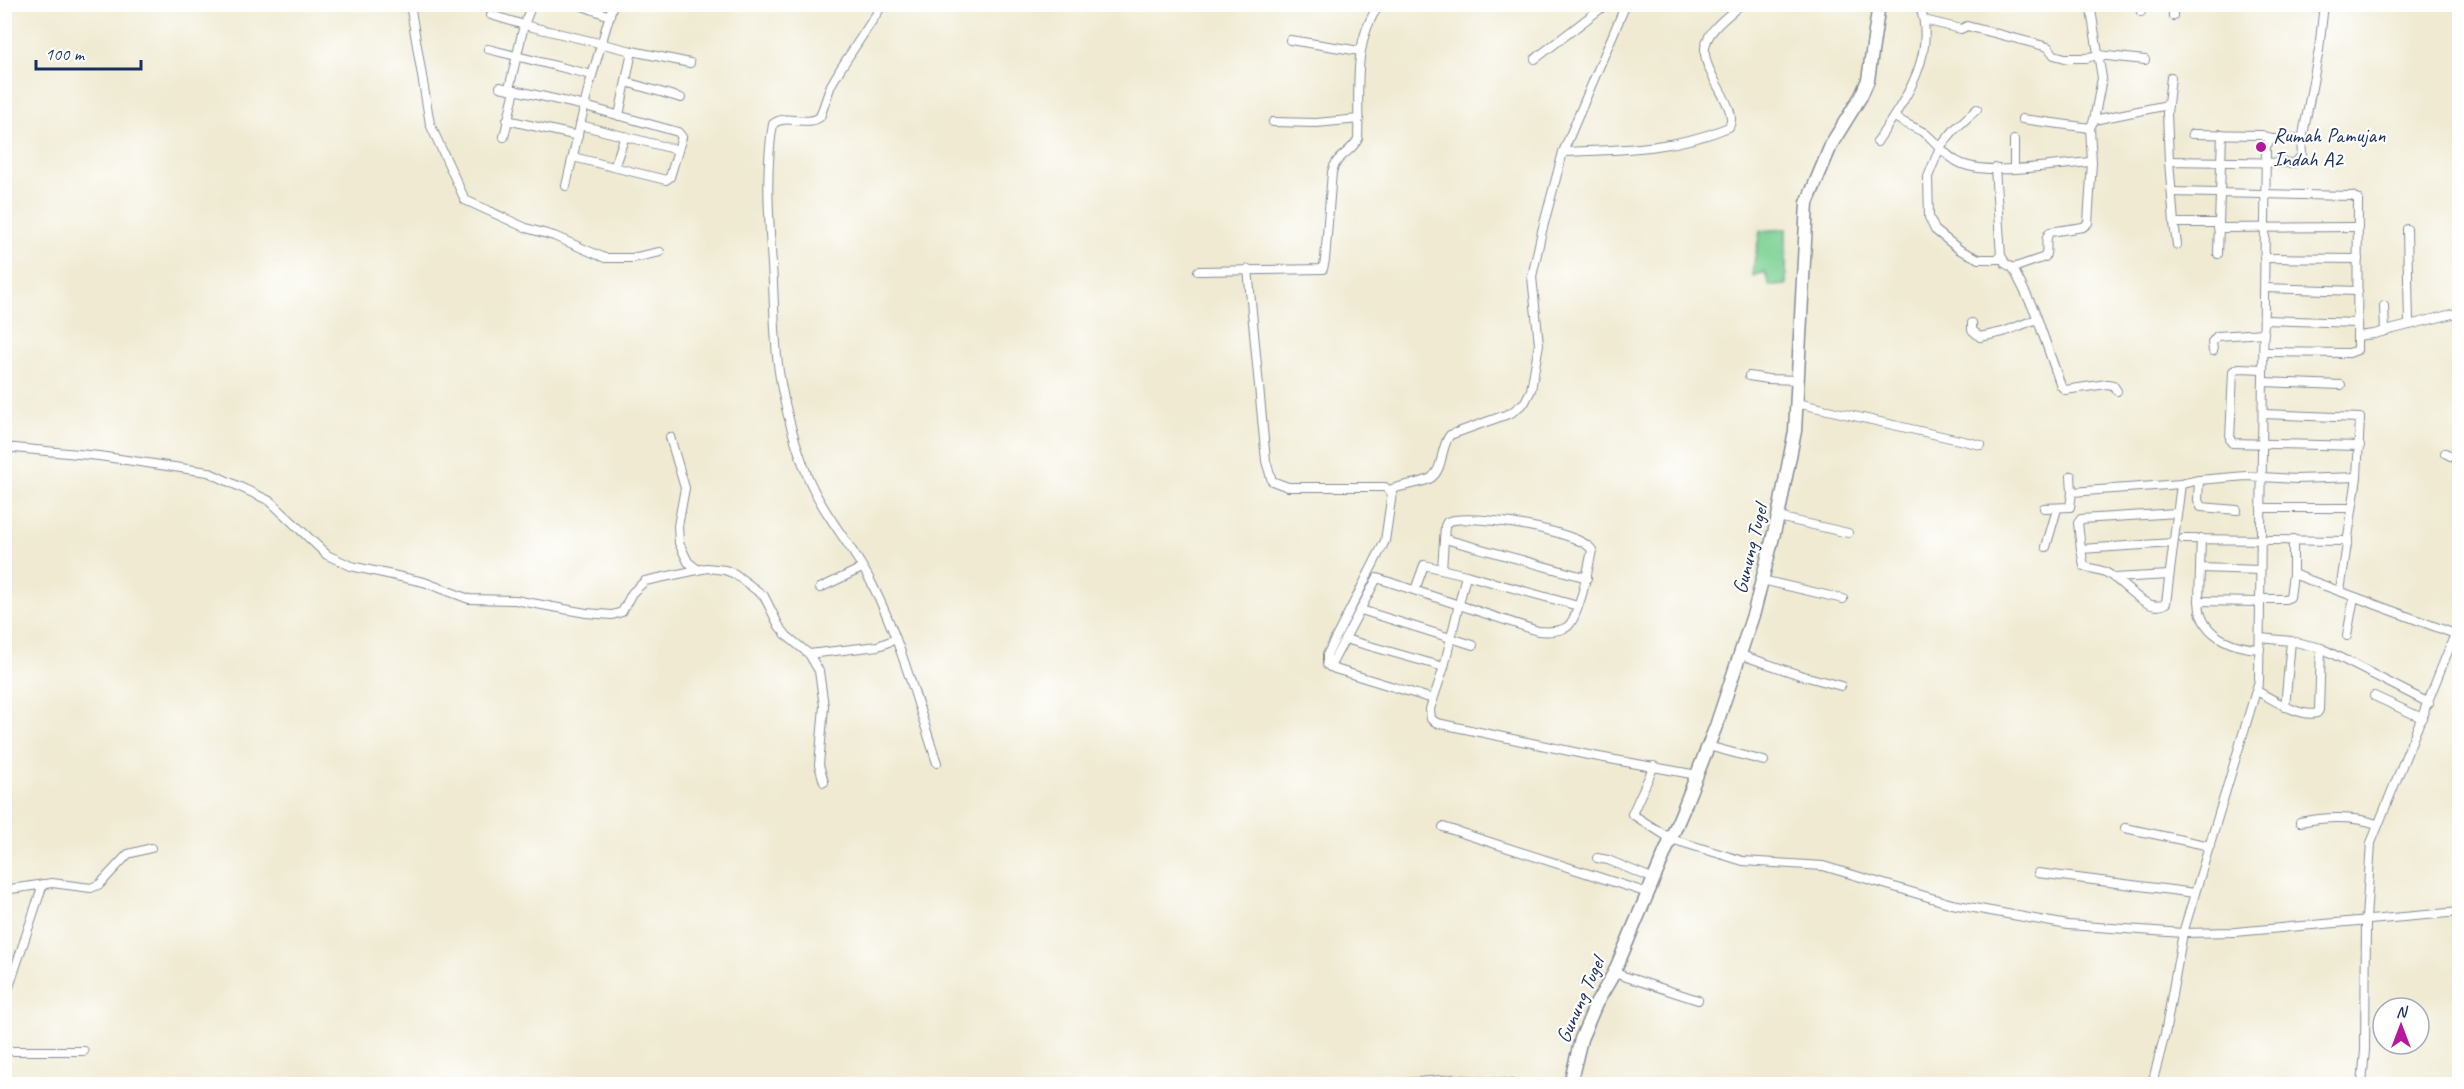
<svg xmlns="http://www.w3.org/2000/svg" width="2464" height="1089" viewBox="0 0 2464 1089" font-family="Caveat,sans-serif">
<rect width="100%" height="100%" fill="#fff"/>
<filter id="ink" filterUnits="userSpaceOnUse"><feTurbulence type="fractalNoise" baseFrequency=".0167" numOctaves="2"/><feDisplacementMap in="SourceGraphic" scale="12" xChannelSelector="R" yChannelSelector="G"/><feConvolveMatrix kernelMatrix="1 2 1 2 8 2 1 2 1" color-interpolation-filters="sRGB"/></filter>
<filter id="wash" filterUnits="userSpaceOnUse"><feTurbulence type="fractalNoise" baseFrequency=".008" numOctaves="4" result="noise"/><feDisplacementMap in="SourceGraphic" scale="24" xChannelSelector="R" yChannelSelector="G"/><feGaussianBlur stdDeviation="1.35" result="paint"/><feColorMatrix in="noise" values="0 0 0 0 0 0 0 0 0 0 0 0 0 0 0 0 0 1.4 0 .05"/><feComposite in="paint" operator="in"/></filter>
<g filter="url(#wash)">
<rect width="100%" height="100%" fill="#efead1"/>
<!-- green -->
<path fill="#7cd093" stroke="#4c8078" stroke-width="1.5" d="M1786,229v56l-16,1 -5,-14 -12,4c0,-16 5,-29 7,-45z"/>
</g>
<g filter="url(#ink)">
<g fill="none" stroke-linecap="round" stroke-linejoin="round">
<defs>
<g id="minor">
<path d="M410,4l20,120 35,76 61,28 28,8 51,22h27l28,-6"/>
<path d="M532,4l-8,21 108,26"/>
<path d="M577,4l33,12"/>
<path d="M883,4l-42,64 -10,17 -11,32c-13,10 -35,-4 -47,7 -8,46 -4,95 -1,141 2,30 2,61 5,91 4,39 16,82 30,119 16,40 46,71 65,109 29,57 45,119 65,179"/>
<path d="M2141,4v8"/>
<path d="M491,15l33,10 -15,64"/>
<path d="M2173,16v-12"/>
<path d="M1924,20l37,9 6,-3 81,21 6,8 11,3h21l12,-3 47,5"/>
<path d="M1290,40l70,11"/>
<path d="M488,49l104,26"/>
<path d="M1535,59l65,-50 9,-3h16"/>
<path d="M626,82l55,16"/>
<path d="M500,87l85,19 93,26 4,5 -12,40 -4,3 -93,-23"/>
<path d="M1977,109l-22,20 -15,18 -12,30 1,40 6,13 25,20 19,9h24"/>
<path d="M619,116l13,-65 58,12"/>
<path d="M1894,116c9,8 22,11 32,18 12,10 21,24 36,30 30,12 96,0 130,-2l-2,-34 4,-8 8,-42 -12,-74"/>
<path d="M2022,119l68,9"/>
<path d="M507,120l71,16"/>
<path d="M2094,120l74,-15"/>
<path d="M1273,122l43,1 43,-4"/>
<path d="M580,125l98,25"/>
<path d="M2192,134l70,1 9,4"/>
<path d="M504,137l11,-47"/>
<path d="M1877,142c26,-40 62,-87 42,-138"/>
<path d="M1563,152c56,-2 112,-2 166,-25 12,-20 -32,-57 -23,-84 5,-16 23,-27 35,-39"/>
<path d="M2169,161l-2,-48 4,-36"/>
<path d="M616,162l9,-26"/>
<path d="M1995,168l6,88 5,8 7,4 22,44 26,74 4,4 42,-6 6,1 4,6"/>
<path d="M2014,168v-28"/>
<path d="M566,186l23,-100 24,-82"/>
<path d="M2172,192l180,4 6,3 -1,151 -8,3 -85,-1"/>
<path d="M2174,223l3,22"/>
<path d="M2218,223h-44l-5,-62 126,2 7,-8 -1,-16"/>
<path d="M2218,228l140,-1"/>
<path d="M2407,229l2,96"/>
<path d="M2218,254l4,-120"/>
<path d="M2264,258l94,1"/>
<path d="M2013,268l32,-11c4,-8 -2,-18 5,-25l33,-5 5,-4 4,-61"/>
<path d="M1248,269l18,192 6,20 16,6h97l7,6 -7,48 -58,114v10l8,4 98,30"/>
<path d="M1198,271l125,-2 2,-9 7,-88c4,-17 19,-19 26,-33 2,-45 -7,-97 22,-135"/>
<path d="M2265,288l93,3"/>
<path d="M2384,306l1,25"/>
<path d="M2265,320l92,3"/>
<path d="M1972,323v7l8,7 23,-5 34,-13"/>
<path d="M2357,336l17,-2 86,-22"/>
<path d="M2213,351l-1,-9 5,-6 47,-3"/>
<path d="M2263,369l-24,-1 -6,3 -3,68 2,4 128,3"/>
<path d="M1749,376l19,3 30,1"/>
<path d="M2263,382l78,3"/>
<path d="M1797,403l184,42"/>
<path d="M2263,414l97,4 -3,59 -17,114"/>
<path d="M670,437l15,51 -7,38 1,17 9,19 9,7"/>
<path d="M4,447l95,9 109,16 62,29 57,54 24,11 73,16 45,17 46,1 71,13 26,2 10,-3 10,-19 13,-12 62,-13 18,2 10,4 29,22 15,30 8,10 22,18 10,17 5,35 -5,59 5,17"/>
<path d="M2445,453l15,8"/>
<path d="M2071,476l1,16"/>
<path d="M2199,480l-1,20 3,7 36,3"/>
<path d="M1390,490c13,-6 32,-6 41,-12 13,-9 9,-31 19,-43l61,-22 14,-11 6,-12 8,-46 -7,-67 10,-46 21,-79 63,-148"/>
<path d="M2044,508l26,-1 2,-15 109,-8 18,-4 47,-4 50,3 61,-2"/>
<path d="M2261,508h91"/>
<path d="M1778,517l70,16"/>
<path d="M2201,538l-1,30 60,2"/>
<path d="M1445,539l142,39"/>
<path d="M2183,539l165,2"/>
<path d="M2293,539v35"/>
<path d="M2173,543l-92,6 -3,-26 3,-4 96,-6"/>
<path d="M2046,547l11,-38"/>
<path d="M2081,549l3,17c7,3 16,3 23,7 16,8 41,43 59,30l15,-119"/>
<path d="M2200,568c0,14 -2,29 0,43 6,27 36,37 60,38"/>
<path d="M2114,578l55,-3"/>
<path d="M1762,580l81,19"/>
<path d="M820,588l42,-20"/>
<path d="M1415,590l9,-25 42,10"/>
<path d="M2260,599h25l5,-2 3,-23 162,60 -84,209 -5,76 -1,131 -3,34"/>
<path d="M2199,601l61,1"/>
<path d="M1578,606l-112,-31 -22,92 -14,42 1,10 6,4 151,32 109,20"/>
<path d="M1361,610l112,35"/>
<path d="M2458,635l-3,-1 5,-15"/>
<path d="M2347,636l7,-39"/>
<path d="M2260,638l31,3 -6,66"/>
<path d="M1345,639l99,28"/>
<path d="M2321,648l108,55"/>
<path d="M809,654l69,-8 18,-7"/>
<path d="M1741,655l59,20 41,11"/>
<path d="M1330,667l47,-89 161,53c10,1 20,1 29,-4 12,-8 22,-62 25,-77 -11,-19 -123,-38 -145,-28l-2,4 -3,43"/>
<path d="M2257,691c15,8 44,27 60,22l2,-3 2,-62 -30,-7"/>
<path d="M2374,696l48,22"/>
<path d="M1708,746l56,15"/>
<path d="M1654,766l-22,48 39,25 72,22 80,5 129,38 116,21 115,8 52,-1 225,-20"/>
<path d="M2300,822c25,-5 53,-6 77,2"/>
<path d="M1443,827l205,66"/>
<path d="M2125,828l85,18"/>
<path d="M1597,858l11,2 46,19"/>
<path d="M2038,873l157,20"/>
<path d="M4,890l48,-7 39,5 9,-4 28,-30 23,-6"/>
<path d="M1614,973l84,27"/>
<path d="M7,993l36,-109"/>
<path d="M4,1051h80"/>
<path d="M1394,1084l60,-5 58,5"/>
<path d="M2152,1084l13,-50 18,-101 76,-252 7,-535 5,-7h30l2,-4 16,-85 5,-46"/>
</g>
<path id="primary" d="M1570,1084l11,-45 15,-35 18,-31 69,-163 33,-84 38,-114 24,-95 17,-86 12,-228 25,-60 29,-47 7,-16 11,-76"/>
</defs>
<!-- minor casing -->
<use href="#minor" stroke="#858c98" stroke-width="10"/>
<!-- primary casing -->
<use href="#primary" stroke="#858c98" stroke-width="15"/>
<!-- minor -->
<use href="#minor" stroke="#fff" stroke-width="8"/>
<!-- primary -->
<use href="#primary" stroke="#fff" stroke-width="12"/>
</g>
</g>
<!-- markers -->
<circle fill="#b5179e" stroke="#fff" stroke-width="2" cx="2261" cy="147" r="6"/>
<g text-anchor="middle" stroke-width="4.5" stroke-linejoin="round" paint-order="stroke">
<!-- poi labels -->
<g font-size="21" fill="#1b2f5e" stroke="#fff" text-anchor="start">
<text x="2273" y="142">Rumah Pamujan<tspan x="2273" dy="24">Indah A2</tspan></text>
</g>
<!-- street labels -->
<g font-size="21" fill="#1b2f5e" stroke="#fff">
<text transform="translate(1750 549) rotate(-76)" y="7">Gunung Tugel</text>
<text transform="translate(1580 1000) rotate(-66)" y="7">Gunung Tugel</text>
</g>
</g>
<!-- margin -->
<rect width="2464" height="1089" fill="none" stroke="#fff" stroke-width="24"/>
<!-- north arrow -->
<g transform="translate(2401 1026)"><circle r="28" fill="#ffffff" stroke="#a4acbf" stroke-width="1.5"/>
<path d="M0-4.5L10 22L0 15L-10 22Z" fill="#b5179e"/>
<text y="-9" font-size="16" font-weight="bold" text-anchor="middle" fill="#1b2f5e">N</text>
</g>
<!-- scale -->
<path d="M36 60v9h105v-9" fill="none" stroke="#1b2f5e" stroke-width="3"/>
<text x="45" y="60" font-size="18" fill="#1b2f5e" stroke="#ffffff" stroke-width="4.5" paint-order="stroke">100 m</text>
</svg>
